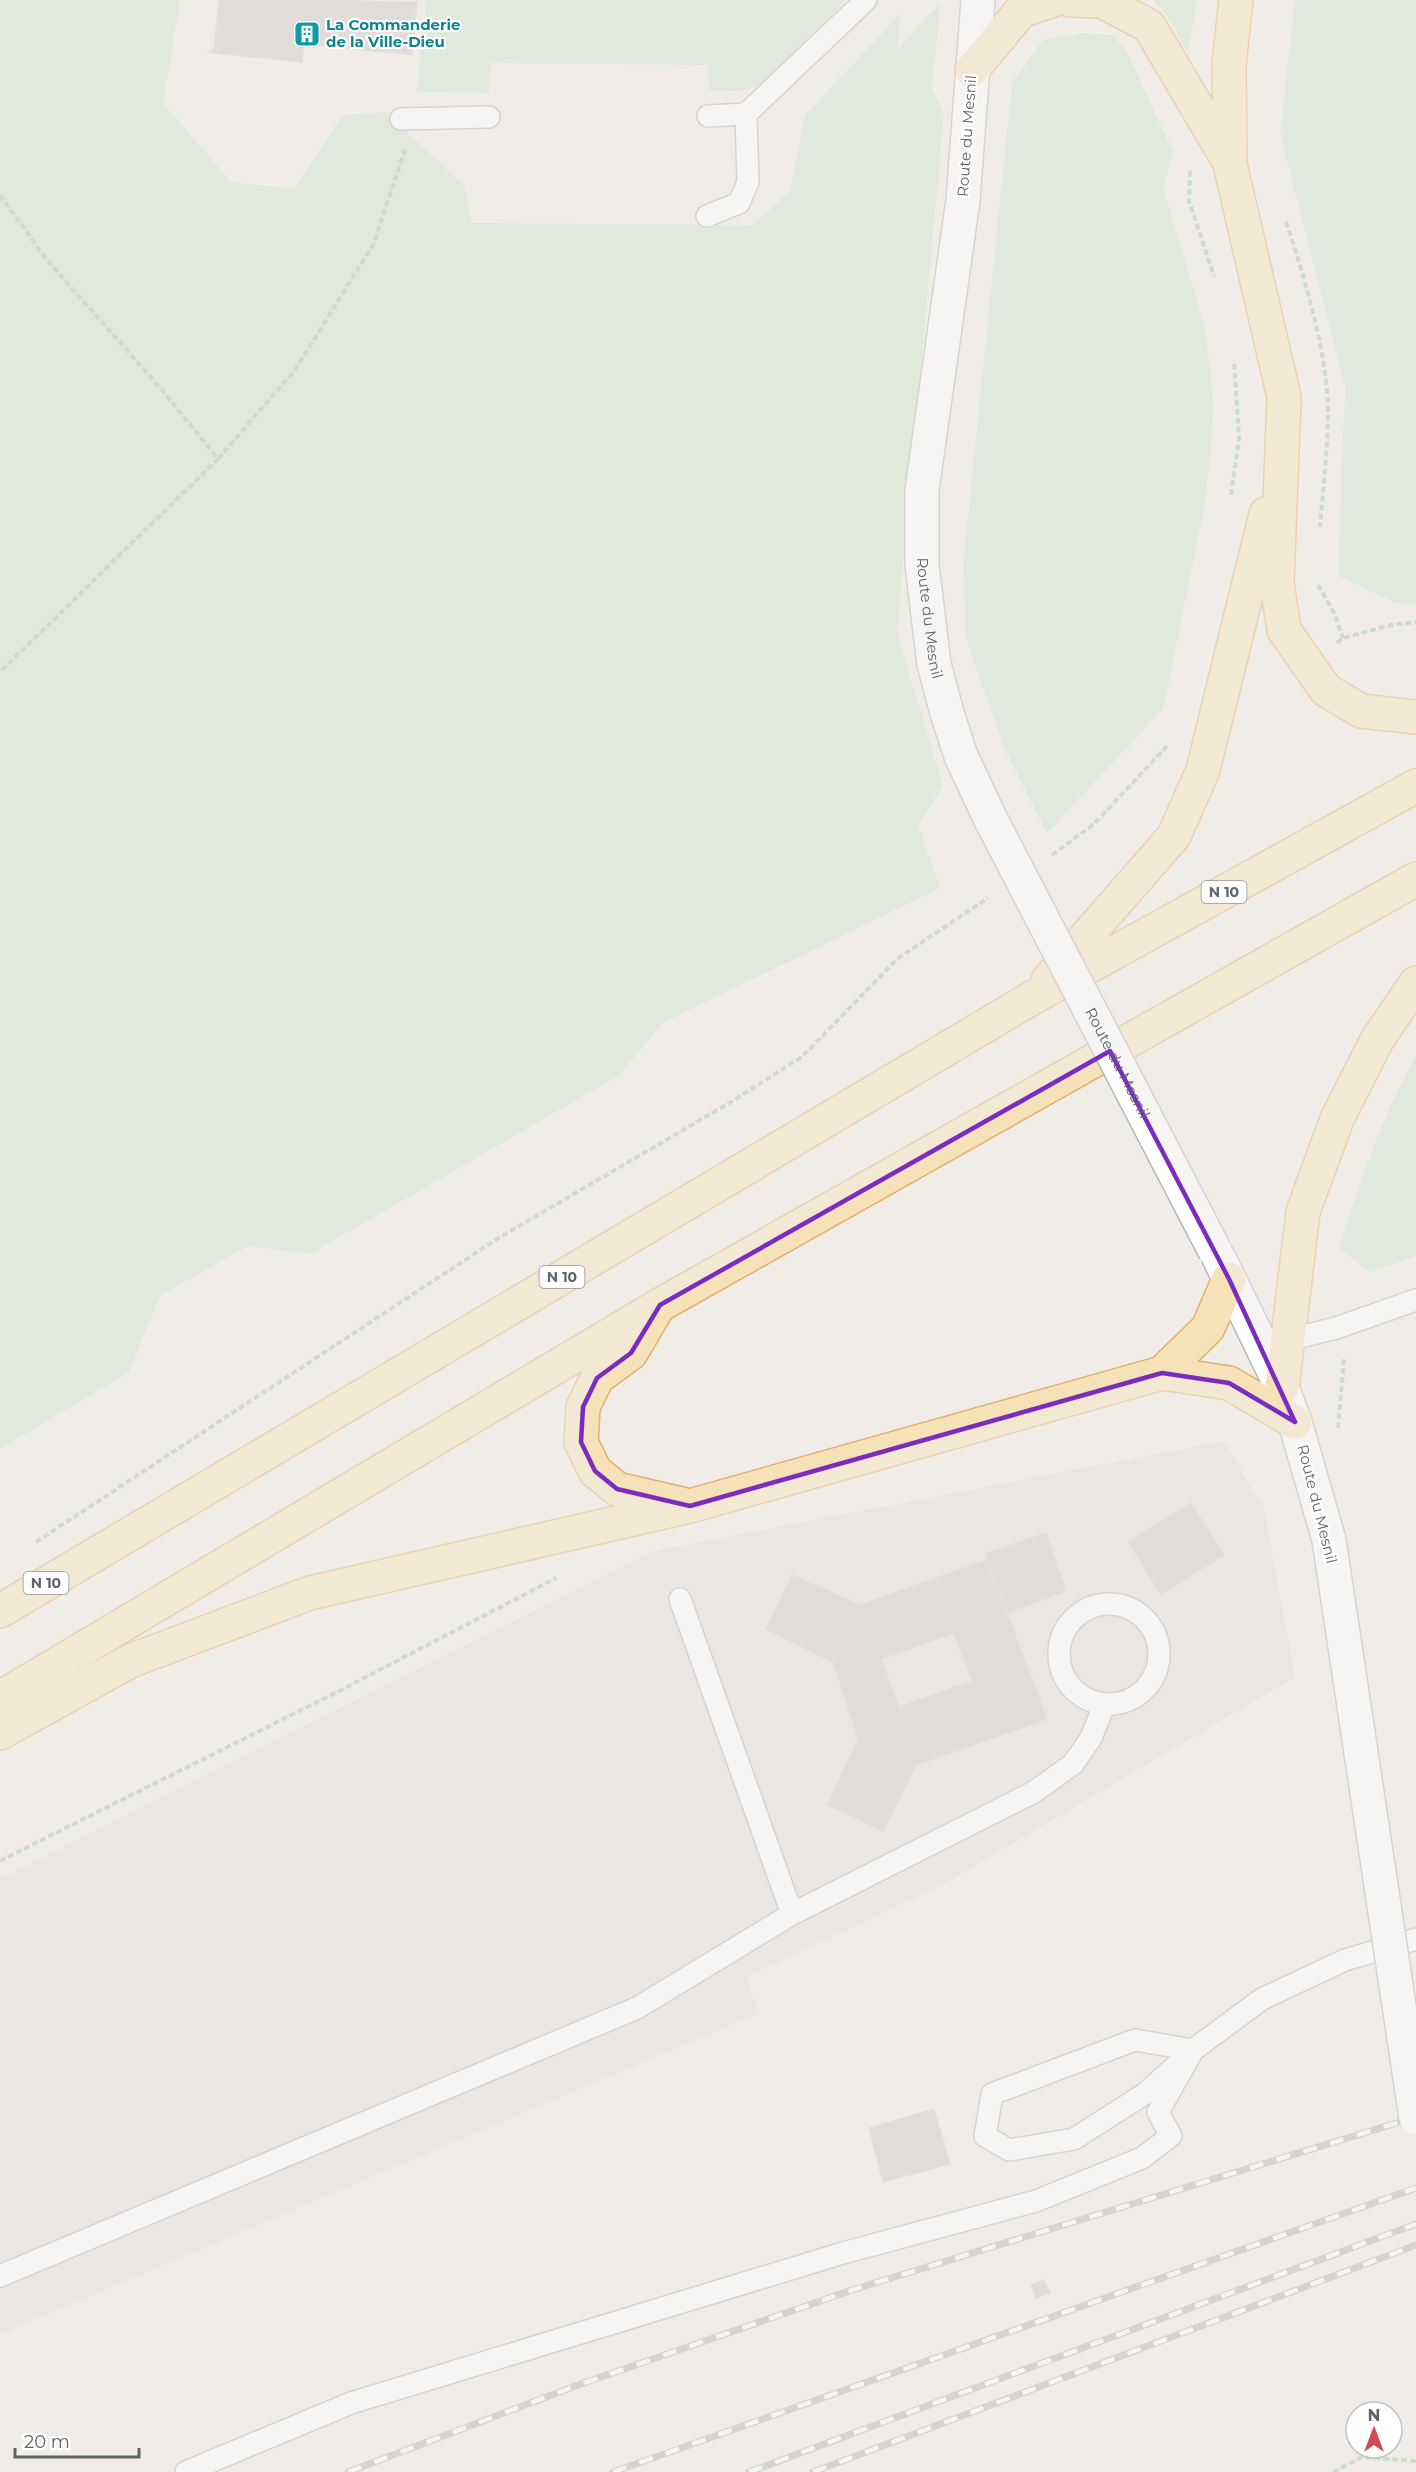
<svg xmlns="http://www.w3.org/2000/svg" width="1416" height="2472" viewBox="0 0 1416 2472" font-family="Montserrat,sans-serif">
<rect width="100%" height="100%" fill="#f0ede9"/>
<!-- industrial -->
<path fill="#dfdddb" d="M1224,1441l40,68 31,168 -353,208 -196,92 13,36 -759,321v-455l653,-328z"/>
<!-- green -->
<g fill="#cde4c9">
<path d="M0,0h180l-17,103 68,79 63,7 49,-74 42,-3 79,73 8,38 281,2 37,-34 15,-76 95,-101 -3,35 43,-45 -8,84 12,26 -47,519 46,153 -25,39 22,63 -277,135 -45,53 -308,178 -62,-8 -88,50 -31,76 -129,77z"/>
<path d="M426,0h419c-13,16 -74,81 -90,87 -16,5 -30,4 -46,3l-1,-25 -218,-2 -1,30 -72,-1z"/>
<path d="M1154,0h43l-9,55 -14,-29z"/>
<path d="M1295,0h121v605l-19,-2 -59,-27 7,-189 -65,-254z"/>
<path d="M1081,33l32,2 14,17 46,100 -10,36 42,139 9,80 -8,92 -43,210 -116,124 -42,-84 -28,-78 -11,-35 -3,-70 49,-483 31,-43z"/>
<path d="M1416,1056v200l-46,16 -31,-24c21,-66 42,-131 77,-192z"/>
</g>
<!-- building -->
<g fill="#ccc8c5" stroke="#d4cec8" stroke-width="1.5" fill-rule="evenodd">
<path d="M219,0h89l-1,14 92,10 -3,29 -92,-9 -2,18 -95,-10 7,-2z"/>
<path d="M308,0l109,2 -5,53 -16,-2 3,-29 -92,-10z"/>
<path d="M1191,1503l33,52 -63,39 -33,-52z"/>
<path d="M1046,1533l20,58 -60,22 -21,-59z"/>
<path d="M987,1560l60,159 -131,46 -33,66 -55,-26 30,-67 -25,-76 -67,-33 26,-54 68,30zM954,1633l18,48 -73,26 -18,-48z"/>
<path d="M934,2109l16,55 -67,18 -14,-54z"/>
<path d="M1044,2280l6,13 -14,5 -5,-13z"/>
</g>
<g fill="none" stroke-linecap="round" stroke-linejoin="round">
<defs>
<g id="service">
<path d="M708,116l38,-2 120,-114"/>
<path d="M401,119l88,-2"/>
<path d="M707,216l32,-13 9,-21 -2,-68"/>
<path d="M1288,1340l48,-12 80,-28"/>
<path d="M680,1599l112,315"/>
<circle cx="1109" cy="1654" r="50"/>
<path d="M1135,2040l58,10 -47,43 -72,46 -65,11 -24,-14 7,-42z"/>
<path d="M0,2276l637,-268 155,-94 242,-122 39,-28 18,-26 13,-33"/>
<path d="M186,2472l165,-69 492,-150 193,-52 106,-43 29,-22 -13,-24 35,-62 69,-51 83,-39 71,-21"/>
</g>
<g id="tertiary">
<path id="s1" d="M978,0l-15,200 -41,290v75l12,99 13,49 14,43 29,62"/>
<path d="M1219,1258l63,130 13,34 34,118"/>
</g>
<g id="primary">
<path d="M1070,0l32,1 47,25 81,137"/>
<path d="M1236,0l-7,64 1,100 54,233 -7,186 7,47 42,60 35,21 55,6"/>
<path d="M972,70l49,-59 32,-11"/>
<path d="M1048,980l126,-144 29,-66 63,-256"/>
<path d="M658,1307l-27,46 -34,25 -14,29 -2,35 14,29 22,18 65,15"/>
<path d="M1162,1373l46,-45 21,-49"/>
<path d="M1282,1388l21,-176 34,-93 40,-79 39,-57"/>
<path d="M0,1611l1032,-613 384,-212"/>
<path d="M0,1698l660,-393 756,-426"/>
<path d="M0,1733l130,-72 180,-68 380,-87 472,-133 67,10 66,39"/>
</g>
</defs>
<!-- service casing -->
<use href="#service" stroke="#b4b6b9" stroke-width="24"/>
<!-- tertiary casing -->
<use href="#tertiary" stroke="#b4b6b9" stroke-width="36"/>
<!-- primary casing -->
<use href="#primary" stroke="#e1b070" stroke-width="36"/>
<!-- path -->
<g stroke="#a5c7a9" stroke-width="4" stroke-dasharray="6 3" stroke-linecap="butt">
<path d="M1190,171l-1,30 25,75"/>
<path d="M0,195l47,65 116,131 55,68 -218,213"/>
<path d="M1286,222c19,57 43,136 42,196 -1,36 -5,73 -8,109"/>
<path d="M218,459l77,-89 78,-125 32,-95"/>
<path d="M1231,495l8,-57 -5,-78"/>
<path d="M1318,585l16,28 9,25"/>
<path d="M1337,643l6,-5 48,-13 25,-3"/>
<path d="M1052,855l42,-31 74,-79"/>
<path d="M1338,1428l6,-70"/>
<path d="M36,1542l461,-303 234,-137 72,-46 94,-97 91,-61"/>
<path d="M0,1861l343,-172 213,-111"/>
<path d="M1333,2472l29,-15 54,4"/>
</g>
<!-- service -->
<use href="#service" stroke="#fff" stroke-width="21"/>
<!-- tertiary -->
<use href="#tertiary" stroke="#fff" stroke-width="33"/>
<!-- primary -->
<use href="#primary" stroke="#f6e2b8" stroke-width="33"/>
<defs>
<g id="rail">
<path d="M348,2472l230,-87 277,-96 561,-172"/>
<path d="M613,2472l803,-284"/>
<path d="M749,2472l667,-248"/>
<path d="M813,2472l603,-227"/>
</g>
</defs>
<!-- rail casing -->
<use href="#rail" stroke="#b4b5b5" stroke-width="7"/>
<!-- rail -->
<use href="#rail" stroke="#fff" stroke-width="4.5" stroke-dasharray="14" stroke-linecap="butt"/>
<defs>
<g id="tertiary-bridge">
<path id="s2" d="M990,818l225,433"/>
<path d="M1329,1540l87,578"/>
</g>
</defs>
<!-- tertiary-bridge casing -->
<use href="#tertiary-bridge" stroke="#b4b6b9" stroke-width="36" stroke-linecap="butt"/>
<!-- tertiary-bridge -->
<use href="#tertiary-bridge" stroke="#fff" stroke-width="33"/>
</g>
<!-- marked area -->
<path d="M0 0H1416V2472H0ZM1110,1051l119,228 66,143 -66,-39 -67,-10 -472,133 -73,-17 -22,-18 -14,-29 2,-35 14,-29 34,-25 29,-48z" fill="#f0ede9" fill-opacity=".55" fill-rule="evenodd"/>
<path fill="none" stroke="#7b2cbf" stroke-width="4.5" stroke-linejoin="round" d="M1110,1051l119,228 66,143 -66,-39 -67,-10 -472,133 -73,-17 -22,-18 -14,-29 2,-35 14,-29 34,-25 29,-48z"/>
<!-- icons -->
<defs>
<symbol id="building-square" viewBox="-11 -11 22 22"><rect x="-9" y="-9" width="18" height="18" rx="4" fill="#0f9aa8" stroke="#fff"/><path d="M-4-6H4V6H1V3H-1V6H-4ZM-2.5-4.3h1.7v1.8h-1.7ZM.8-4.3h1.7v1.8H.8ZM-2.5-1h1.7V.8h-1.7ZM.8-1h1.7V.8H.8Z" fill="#fff"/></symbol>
</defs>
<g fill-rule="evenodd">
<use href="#building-square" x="292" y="19" width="30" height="30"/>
</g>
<g text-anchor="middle" stroke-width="4.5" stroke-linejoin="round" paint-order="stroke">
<!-- shield labels -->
<g fill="#fff" stroke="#909295" stroke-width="1.5">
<rect x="1201.5" y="881" width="45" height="22" rx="4.5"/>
<rect x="539.5" y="1266" width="45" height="22" rx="4.5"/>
<rect x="23.5" y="1572" width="45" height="22" rx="4.5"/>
</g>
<g font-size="14" font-weight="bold" fill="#606467">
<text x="1224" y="897">N 10</text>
<text x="562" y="1282">N 10</text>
<text x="46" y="1588">N 10</text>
</g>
<!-- culture labels -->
<g font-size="15" font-weight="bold" fill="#0d838f" stroke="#fff" text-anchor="start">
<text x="326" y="30">La Commanderie<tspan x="326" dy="17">de la Ville-Dieu</tspan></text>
</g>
<!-- street labels -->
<g font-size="15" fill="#606467" stroke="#fff">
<text transform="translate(967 136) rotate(-86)" y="5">Route du Mesnil</text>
<text dy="5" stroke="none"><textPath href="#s1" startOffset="622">Route du Mesnil</textPath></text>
<text dy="5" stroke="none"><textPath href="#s2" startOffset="276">Route du Mesnil</textPath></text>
<text transform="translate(1317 1504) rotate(76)" y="5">Route du Mesnil</text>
</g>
</g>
<!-- north arrow -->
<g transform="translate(1374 2430)"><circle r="28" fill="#ffffff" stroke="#bfc1c2" stroke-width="1.5"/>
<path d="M0-4.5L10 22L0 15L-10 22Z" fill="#d54954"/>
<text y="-9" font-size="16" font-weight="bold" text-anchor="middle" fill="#606467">N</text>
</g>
<!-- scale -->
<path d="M15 2448v9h124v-9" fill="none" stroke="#606467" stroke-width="3"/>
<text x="24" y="2448" font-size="18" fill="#606467" stroke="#ffffff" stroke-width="4.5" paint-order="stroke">20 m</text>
</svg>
